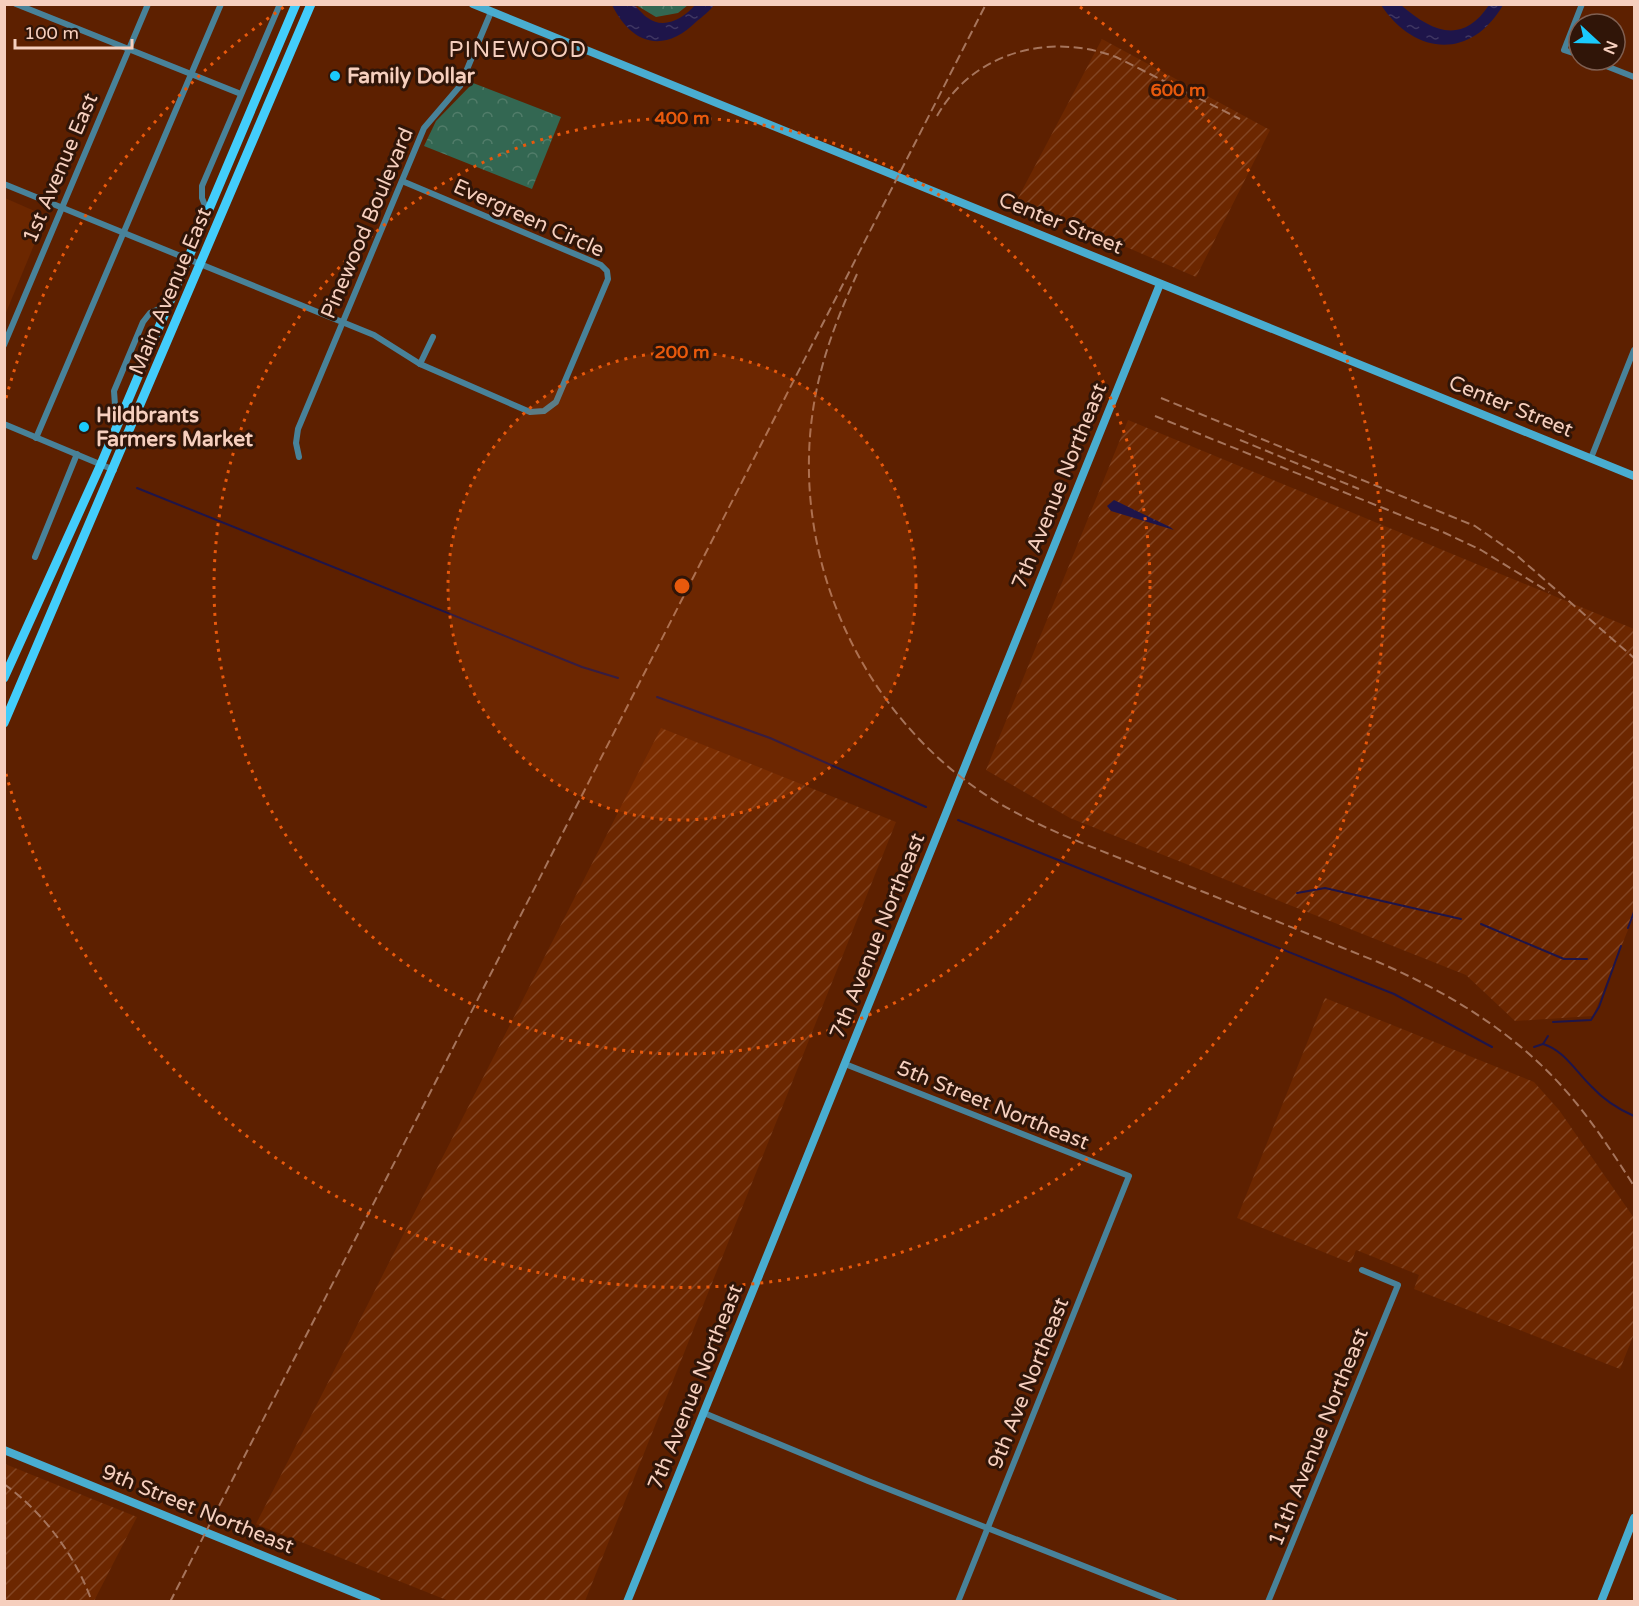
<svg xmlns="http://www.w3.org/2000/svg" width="1639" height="1606" viewBox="0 0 1639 1606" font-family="'Varela Round',sans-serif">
<defs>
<pattern id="industrial-furrows" width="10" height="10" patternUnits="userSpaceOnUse" patternTransform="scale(1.5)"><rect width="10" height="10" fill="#6c2700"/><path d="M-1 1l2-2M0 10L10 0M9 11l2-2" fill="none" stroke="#824523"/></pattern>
<pattern id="forest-crowns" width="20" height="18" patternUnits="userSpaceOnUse" patternTransform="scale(1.5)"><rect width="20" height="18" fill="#336752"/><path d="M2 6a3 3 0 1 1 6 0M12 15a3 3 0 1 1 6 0" fill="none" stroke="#517c69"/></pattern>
<pattern id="water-ripples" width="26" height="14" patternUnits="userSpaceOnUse" patternTransform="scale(1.5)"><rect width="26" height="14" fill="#1e154a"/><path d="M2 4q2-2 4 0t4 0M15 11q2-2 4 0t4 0" fill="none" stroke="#3f3662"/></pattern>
</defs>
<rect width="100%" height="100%" fill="#5d2000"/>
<!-- built -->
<path fill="#6c2700" d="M5,198l41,18 -41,99z"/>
<!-- industrial -->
<g fill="url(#industrial-furrows)">
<path d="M1102,39l168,91 -74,147 -179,-77z"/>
<path d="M1128,420l506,209v286l-41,101 -78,5 -49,-46 -396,-157 -84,-48z"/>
<path d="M661,728l235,94 -311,779h-136l-193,-77z"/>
<path d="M1325,998l209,84 25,28 75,108v116l-14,35 -206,-80 5,-14 -63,-25 -5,13 -114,-45z"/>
<path d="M5,1464l132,53 -43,84h-89z"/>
</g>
<!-- forest -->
<g fill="url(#forest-crowns)">
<path d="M636,5h52l-10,8 -22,4z"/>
<path d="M473,83l88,34 -29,72 -108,-43 12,-25z"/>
</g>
<!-- water -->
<g fill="url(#water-ripples)">
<path d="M612,5h22c4,3 9,10 14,13 16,12 36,0 47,-13h19c-5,7 -11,11 -17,16 -33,33 -65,24 -85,-16z"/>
<path d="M1381,5h20c30,26 61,41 88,0h14c-32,55 -88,51 -122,0z"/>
<path d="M1114,500l56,27 4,3 -63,-19 -4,-5z"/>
</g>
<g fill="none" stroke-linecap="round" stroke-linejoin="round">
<!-- stream -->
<g stroke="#1e154a" stroke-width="2">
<path d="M137,488l445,179 36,11"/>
<path d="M657,697l113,41 156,69"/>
<path d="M958,820l436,174 98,53"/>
<path d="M1297,893l28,-5 136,31"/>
<path d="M1481,924l83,35h23"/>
<path d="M1628,928l6,-16"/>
<path d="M1553,1022l38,-2 8,-13 22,-61"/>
<path d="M1543,1044l5,-8"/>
<path d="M1534,1047l9,-3c21,6 33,28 49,43 12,13 26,22 42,29"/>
</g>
<!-- street -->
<g stroke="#488299" stroke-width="6">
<path d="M16,4l225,90"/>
<path d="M1579,55l-15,-5 18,-46"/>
<path d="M1591,60l43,17"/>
<path d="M4,184l370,151 46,29 110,48 14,-1 12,-9 52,-123 -1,-8 -6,-6 -199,-84"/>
<path d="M208,213l-6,-15v-12l78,-182"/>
<path d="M4,345l144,-341"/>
<path d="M420,364l13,-27"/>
<path d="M121,415l-6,-10 -1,-14 29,-69 7,-9 18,-8"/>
<path d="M4,424l110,46"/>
<path d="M36,438l185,-434"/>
<path d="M299,457l-3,-14 2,-14 126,-301 36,-42 31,-74"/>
<path d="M1591,458l43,-108"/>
<path d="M35,557l42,-103"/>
<path d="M845,1064l284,112 -171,426"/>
<path d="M704,1413l164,68 307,121"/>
<path d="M1268,1602l130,-317 -36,-15"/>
</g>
<!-- secondary -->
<g stroke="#49add0" stroke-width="8">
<path d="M473,4l1161,472"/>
<path d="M4,1450l373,152"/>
<path d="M627,1602l533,-1318"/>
<path d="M1601,1602l33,-84"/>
</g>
<!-- primary -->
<g stroke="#43cdfb" stroke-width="9">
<path d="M4,678l97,-214 195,-460"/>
<path d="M4,723l307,-719"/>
</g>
<!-- rail -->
<g stroke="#a6745b" stroke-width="2" stroke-dasharray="9 4.5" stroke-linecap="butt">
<path d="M937,116c36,-64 112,-84 179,-59l124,62"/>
<path d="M857,274c-20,44 -37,88 -44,136 -23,152 52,312 184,392 47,28 99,46 149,67 78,31 155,62 232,93 76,33 146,76 199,142 21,26 39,54 57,82"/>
<path d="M1161,398l314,128 39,27 120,105"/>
<path d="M1155,416l290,117 36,17 68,42"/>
<path d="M1240,440l119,49"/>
<path d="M4,1484c39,28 72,72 88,118"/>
<path d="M170,1602l816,-1598"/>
</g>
</g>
<!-- distance rings -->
<circle cx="682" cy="586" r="234" fill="#e8590c" fill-opacity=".12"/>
<g fill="none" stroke="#e8590c" stroke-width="3" stroke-dasharray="3 6">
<circle cx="682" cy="586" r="234"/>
<circle cx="682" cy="586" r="468"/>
<path d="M6 398A702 702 0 0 1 284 7M1080 7A702 702 0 1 1 6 774"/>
</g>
<!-- markers -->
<g fill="#1acafc" stroke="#301508" stroke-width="2">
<circle cx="335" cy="76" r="6"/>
<circle cx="84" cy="427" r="6"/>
</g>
<g text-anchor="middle" stroke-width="6" stroke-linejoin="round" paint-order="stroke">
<!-- poi labels -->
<g font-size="21" font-weight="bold" fill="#f6cfbe" stroke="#301508" text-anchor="start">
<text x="347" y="83">Family Dollar</text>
<text x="96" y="422">Hildbrants<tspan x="96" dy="24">Farmers Market</tspan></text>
</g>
<!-- street labels -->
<g font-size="21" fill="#f6cfbe" stroke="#301508">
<text transform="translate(60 168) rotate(-67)" y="7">1st Avenue East</text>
<text transform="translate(529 218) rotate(24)" y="7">Evergreen Circle</text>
<text transform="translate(367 223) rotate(-67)" y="7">Pinewood Boulevard</text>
<text transform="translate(1061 223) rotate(22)" y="7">Center Street</text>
<text transform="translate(170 291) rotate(-67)" y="7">Main Avenue East</text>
<text transform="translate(1511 406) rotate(22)" y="7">Center Street</text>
<text transform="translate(1059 486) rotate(-68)" y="7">7th Avenue Northeast</text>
<text transform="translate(877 936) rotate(-68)" y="7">7th Avenue Northeast</text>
<text transform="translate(993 1105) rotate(22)" y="7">5th Street Northeast</text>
<text transform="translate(1028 1383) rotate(-68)" y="7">9th Ave Northeast</text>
<text transform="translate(695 1387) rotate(-68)" y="7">7th Avenue Northeast</text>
<text transform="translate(1318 1437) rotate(-68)" y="7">11th Avenue Northeast</text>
<text transform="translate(198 1509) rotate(22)" y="7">9th Street Northeast</text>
</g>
<!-- neighbourhood labels -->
<g font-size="22" letter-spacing="1.5" fill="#f6cfbe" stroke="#301508">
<text x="518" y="57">PINEWOOD</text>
</g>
</g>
<circle cx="682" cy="586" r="9" fill="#e8590c" stroke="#301508" stroke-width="3"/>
<g font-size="18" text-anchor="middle" font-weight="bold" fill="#e8590c" stroke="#301508" stroke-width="6" stroke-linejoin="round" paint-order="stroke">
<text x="1178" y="96">600 m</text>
<text x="682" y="124">400 m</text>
<text x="682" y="358">200 m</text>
</g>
<!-- border -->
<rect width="1639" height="1606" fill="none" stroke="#f6cfbe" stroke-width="12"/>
<!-- north arrow -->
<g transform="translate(1597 42) rotate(112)"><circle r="28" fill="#301508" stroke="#7f5f51" stroke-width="1.5"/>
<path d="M0-4.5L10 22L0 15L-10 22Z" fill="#1acafc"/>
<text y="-9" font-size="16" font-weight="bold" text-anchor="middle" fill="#f6cfbe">N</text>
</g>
<!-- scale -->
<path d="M15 39v9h117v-9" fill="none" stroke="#f6cfbe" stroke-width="3"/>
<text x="24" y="39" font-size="18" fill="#f6cfbe" stroke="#301508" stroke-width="4.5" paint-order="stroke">100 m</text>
</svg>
